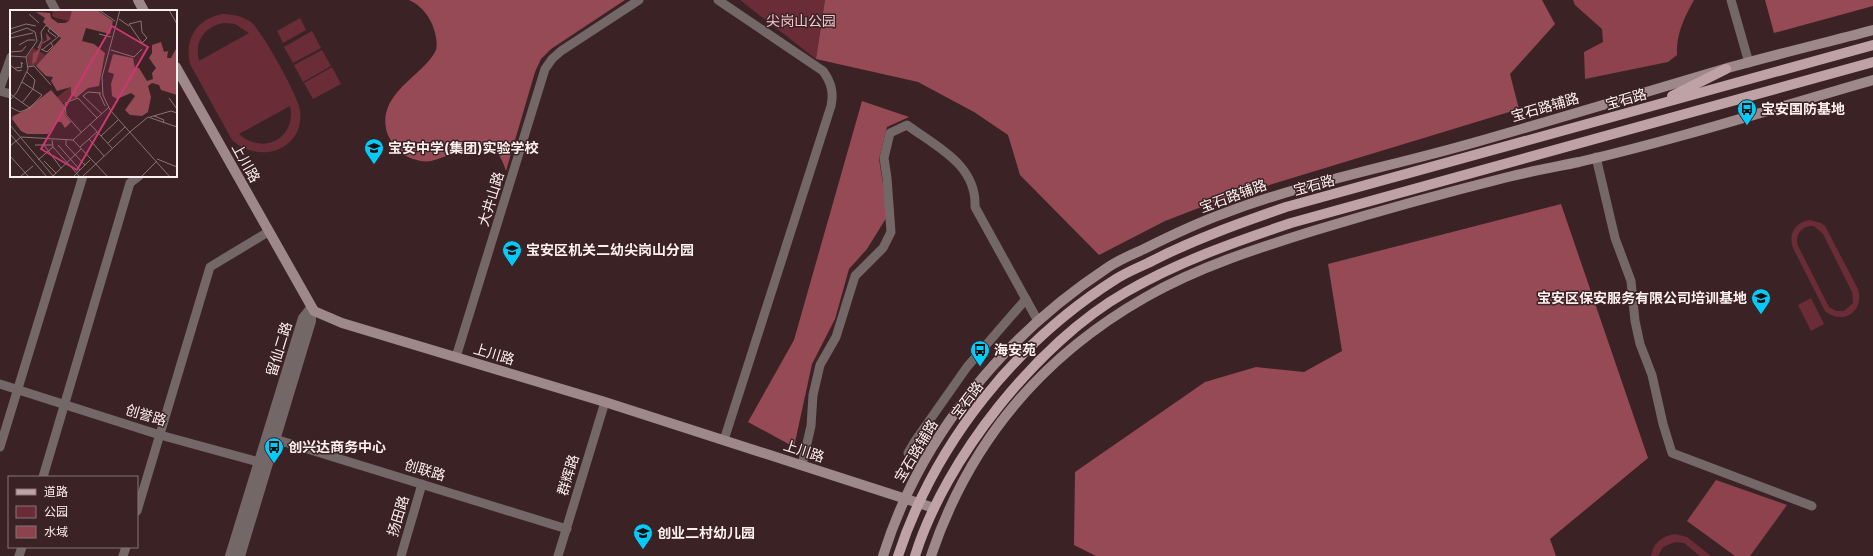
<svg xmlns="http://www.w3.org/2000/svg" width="1873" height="556" viewBox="0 0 1873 556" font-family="Inter,'Noto Sans SC',sans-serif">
<rect width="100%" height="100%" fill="#3b2225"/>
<!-- green -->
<g fill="#6a2d37" fill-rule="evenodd">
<path d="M740,0h85l-9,59z"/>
<path d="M222,14c10,0 20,2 29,8 11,9 47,74 49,88 5,40 -41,55 -68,30l-42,-76c-6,-25 7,-45 32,-50zM223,23l12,1 14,9 -50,28c-5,-19 5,-34 24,-38zM290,106c7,32 -27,50 -51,28z"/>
<path d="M300,18l6,12 -23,13 -6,-12z"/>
<path d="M312,31l9,17 -28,15 -9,-16z"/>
<path d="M322,50l9,16 -28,16 -9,-17z"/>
<path d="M332,67l9,17 -28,15 -9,-16z"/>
<path d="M1810,220l11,3 4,3 33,63c7,22 -15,37 -33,22l-32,-63c-5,-14 2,-26 17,-28zM1814,226l9,8 29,58 1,11 -9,8h-8l-7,-4 -31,-61c-4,-11 4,-21 16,-20z"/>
<path d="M1811,298l13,26 -13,7 -13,-26z"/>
<path d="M1675,534l12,3 24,19h-11l-16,-13 -9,-1 -12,5 -5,9h-7c2,-13 11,-20 24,-22z"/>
</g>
<!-- forest -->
<g fill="#964a55">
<path d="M409,0h216l-74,49 -10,10 -6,13 -29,99c-14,-48 -47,-16 -75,-10 -9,2 -24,-3 -31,-9 -6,-7 -12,-14 -14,-23 -5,-27 17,-43 35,-60 5,-5 12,-12 15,-19 2,-8 -1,-19 -4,-26 -5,-11 -12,-19 -23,-24z"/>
<path d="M825,0h717l13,24 -45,50 9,35 -302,92 -52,20 -66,34 -79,-80 -12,-40 -34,-23 -56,-30 -102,-23z"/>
<path d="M1765,0h108v6l-99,27z"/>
<path d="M862,101l47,16 -22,10 -8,32 9,56 -21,34 -18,20 -14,50 -23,45 -18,83 -46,-25 46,-82z"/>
<path d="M1561,204l87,254 -98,81 6,17h-460l-22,-11 1,-73 130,-90 51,-15 48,5 38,-21 -14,-87z"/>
</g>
<!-- water -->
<g fill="#8d424e">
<path d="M1573,0h121c-10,18 -18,34 -17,55l-9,7 -83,17 -1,-27 19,-10 -1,-13 -27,-24z"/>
<path d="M1716,480l71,25 -37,51h-15l-48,-35z"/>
</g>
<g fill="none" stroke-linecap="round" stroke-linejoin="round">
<!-- minor -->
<g stroke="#746768" stroke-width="9">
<path d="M50,0l6,11"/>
<path d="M718,0l105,71c8,11 11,21 8,35l-107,334"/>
<path d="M1731,0l18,63"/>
<path d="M0,88l11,-31"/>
<path d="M0,91l11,3"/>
<path d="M1596,157l19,81 16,43 4,40 5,23 12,31 11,49 9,29 140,53"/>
<path d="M456,357l89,-288 7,-10 9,-8 78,-51"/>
<path d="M0,384l160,51 106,29"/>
<path d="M275,439l292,90"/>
<path d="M0,447l83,-271"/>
<path d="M908,453l7,-12 52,-74 59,-68"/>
<path d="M802,465l9,-39 2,-31 7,-30 16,-28 19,-61 28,-28 8,-16 -4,-54 -3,-20 6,-25 17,-8c30,22 70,40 68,82l63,114"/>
<path d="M43,477l87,-294 9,-7"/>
<path d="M137,511l73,-244 58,-35"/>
<path d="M19,556l3,-9"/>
<path d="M123,556l3,-9"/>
<path d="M401,556l21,-72"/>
<path d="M558,556l47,-154"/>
</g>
<!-- tertiary -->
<g stroke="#746768" stroke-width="10">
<path d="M230,556l73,-238 8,-10"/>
<path d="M240,556l71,-235v-13"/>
</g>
<!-- secondary -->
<g stroke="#9e888a" stroke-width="10">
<path d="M138,0l6,11"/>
<path d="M176,67l138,244 28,12 263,79 329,106"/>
<path d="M883,556c37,-119 121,-220 224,-288 11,-8 24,-13 37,-19 26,-13 53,-26 81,-36 79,-30 163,-46 244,-69 85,-24 170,-50 255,-75 50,-14 100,-26 149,-39"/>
<path d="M931,556c38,-113 111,-200 215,-259 52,-30 112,-49 170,-67 63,-19 128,-37 192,-53 24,-6 47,-10 71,-15 99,-23 196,-54 294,-82"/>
</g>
<!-- primary -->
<g stroke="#bea2a5" stroke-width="10">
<path d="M1672,96l54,-27"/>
<path d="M898,556c37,-113 118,-214 218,-277 11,-7 24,-12 36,-18 43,-22 88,-38 134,-54l587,-162"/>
<path d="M915,556c30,-97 123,-214 211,-264 52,-30 108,-50 165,-69l582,-161"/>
</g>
</g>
<!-- icons -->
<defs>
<symbol id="bus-pin" viewBox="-11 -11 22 30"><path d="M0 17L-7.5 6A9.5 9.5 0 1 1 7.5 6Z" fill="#00cbf9" stroke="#3b2225"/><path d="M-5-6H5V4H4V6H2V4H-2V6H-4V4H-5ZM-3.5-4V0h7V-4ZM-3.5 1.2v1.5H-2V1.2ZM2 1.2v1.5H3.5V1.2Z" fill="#111"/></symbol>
<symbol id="school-pin" viewBox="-11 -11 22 30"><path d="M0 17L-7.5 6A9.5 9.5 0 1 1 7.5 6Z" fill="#00cbf9" stroke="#3b2225"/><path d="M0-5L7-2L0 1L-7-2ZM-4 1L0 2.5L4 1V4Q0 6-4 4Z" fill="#111"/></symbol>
</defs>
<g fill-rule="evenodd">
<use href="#bus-pin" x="1736" y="98" width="22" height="30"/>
<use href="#school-pin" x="363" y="137" width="22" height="30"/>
<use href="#school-pin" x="501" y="239" width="22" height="30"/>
<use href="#school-pin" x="1750" y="287" width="22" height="30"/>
<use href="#bus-pin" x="969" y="339" width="22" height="30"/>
<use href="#bus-pin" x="263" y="436" width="22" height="30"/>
<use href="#school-pin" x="632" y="522" width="22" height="30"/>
</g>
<g text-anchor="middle" stroke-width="3" stroke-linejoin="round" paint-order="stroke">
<!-- park labels -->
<g font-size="14" fill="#f5c7cb" stroke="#3b2225">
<text x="801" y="26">尖岗山公园</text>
</g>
<!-- street labels -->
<g font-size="14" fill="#fdeff0" stroke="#3b2225">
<text transform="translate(1626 99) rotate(-16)" y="5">宝石路</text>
<text transform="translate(1545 107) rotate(-16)" y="5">宝石路辅路</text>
<text transform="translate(246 163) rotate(61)" y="5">上川路</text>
<text transform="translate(1314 185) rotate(-15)" y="5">宝石路</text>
<text transform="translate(1233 196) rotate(-20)" y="5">宝石路辅路</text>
<text transform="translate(491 199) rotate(-73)" y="5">大井山路</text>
<text transform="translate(279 349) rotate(-73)" y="5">留仙二路</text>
<text transform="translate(494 354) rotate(17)" y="5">上川路</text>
<text transform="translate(967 400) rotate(-53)" y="5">宝石路</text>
<text transform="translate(146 415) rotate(17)" y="5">创誉路</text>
<text transform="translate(804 451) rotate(18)" y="5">上川路</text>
<text transform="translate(916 451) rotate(-59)" y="5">宝石路辅路</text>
<text transform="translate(425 470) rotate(17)" y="5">创联路</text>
<text transform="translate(568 475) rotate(-73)" y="5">群辉路</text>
<text transform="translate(398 516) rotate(-73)" y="5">扬田路</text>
</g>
<!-- poi labels -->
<g font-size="14" font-weight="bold" fill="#fdeff0" stroke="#3b2225" text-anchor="start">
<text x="1761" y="114">宝安国防基地</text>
<text x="388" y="153">宝安中学(集团)实验学校</text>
<text x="526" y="255">宝安区机关二幼尖岗山分园</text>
<text x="1747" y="303" text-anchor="end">宝安区保安服务有限公司培训基地</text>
<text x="994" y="355">海安苑</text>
<text x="288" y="452">创兴达商务中心</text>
<text x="657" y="538">创业二村幼儿园</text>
</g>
</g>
<!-- overview -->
<g transform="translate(10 10)">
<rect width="167" height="167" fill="#3b2225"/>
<path d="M37,0h25l-3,11 -13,-3 -4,-2 1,-4zM23,38l13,7 -9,10 -8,2 -2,-10zM60,77l3,3 -2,4 5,4 -13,5 -7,-5z" fill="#6a2d37"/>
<path d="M62,0h25l16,11 -3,13 -24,-6 -4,13 12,3 11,9 -6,33 -11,2 -12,10 -5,-4v-7l-14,4 -6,-10 2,-4 -7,-1 -10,-10 25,-28 -18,-16 2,-4 -9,-6 14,1 1,5 7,5h7l4,-2zM151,32l3,10 4,-1 -1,7h4l6,-11v48l-16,-5 -2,-5 -7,-2 -4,3 3,11 -3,15 -6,4 -12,-1 -5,-5 10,-14 -4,-3 -14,6 -5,-3 -1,-12 3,-10 -6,-2 5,-18 20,4 2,10h4l8,13 6,-2 -1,-6 4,-5 -7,-10 3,-5v-8zM41,80l13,15 1,10 6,7 -6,6 -4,-6h-4l-9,12h-21l-6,-3 -9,-12 1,-3 11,-5z" fill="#964a55"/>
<path d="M36,23l5,6 -9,5 -6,18 -4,2 1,-11 4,-2 5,-9 5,-2z" fill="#8d424e"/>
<path fill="none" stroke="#897476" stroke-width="1" d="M89,0l16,11M110,0l-18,67 1,18 7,15 60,67M159,0l8,14M19,4l10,9M109,9l10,7M131,11l1,11 5,6 -5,5 -13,-19zM40,18l-2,3 8,6M0,19l16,-5 10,2M0,24l17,-6 8,4 2,9 -11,16M89,24l12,3M0,28l23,-5M9,35l9,-5h7M28,38l4,-8 -1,-8 5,-7 13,11 -17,14M31,39l6,3 6,-6 -2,-3M101,40l23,7 8,-8M0,42l12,-1 4,-5M0,46l16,1 2,12 -11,23 -7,8M0,55l8,6 4,-1M17,57l7,-1 17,19M5,58l7,-1 -1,-5 2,2M89,83l6,13M91,83l-13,-1 -5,4 19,18M0,84l20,14M159,88l8,11M12,93l11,-14 2,-9 -8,-8M0,97l10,5 10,-4 12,-13 -20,-13M144,106l10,4 -1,3M140,107l21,-6 6,2M80,114l22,24M0,115l44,52M71,122l-15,-17 -1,-12 13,-5 19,20M120,122l18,-15 29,10M0,124l37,43M91,126l17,-16M79,129l15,17M42,130l1,7 27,30M56,130v5l19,20M63,130l35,37M98,133l17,-16M25,135h17M34,135l17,23M48,135l22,25M0,136l11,-9 52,3 36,-33M70,137l17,-15M0,146l19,21M147,149l20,8M28,150l15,-13M34,151l12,12M43,166l28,-27M10,167l13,-11M63,167l17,-17M72,167l48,-45M131,167l16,-16"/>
<path fill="#cb3871" fill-opacity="0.15" stroke="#cb3871" stroke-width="2" d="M102,16l36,21 -71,123 -36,-21z"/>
<rect width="167" height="167" fill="none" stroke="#fdeff0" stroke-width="2"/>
</g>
<!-- legend -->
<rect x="8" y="476" width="130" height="72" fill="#3b2225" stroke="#897476"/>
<rect x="16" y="489" width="20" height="6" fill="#bea2a5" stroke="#897476"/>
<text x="44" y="496" font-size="12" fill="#fdeff0">道路</text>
<rect x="16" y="506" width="20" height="12" fill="#6a2d37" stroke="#897476"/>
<text x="44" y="516" font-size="12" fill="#fdeff0">公园</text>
<rect x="16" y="526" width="20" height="12" fill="#8d424e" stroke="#897476"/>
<text x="44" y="536" font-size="12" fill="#fdeff0">水域</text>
</svg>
